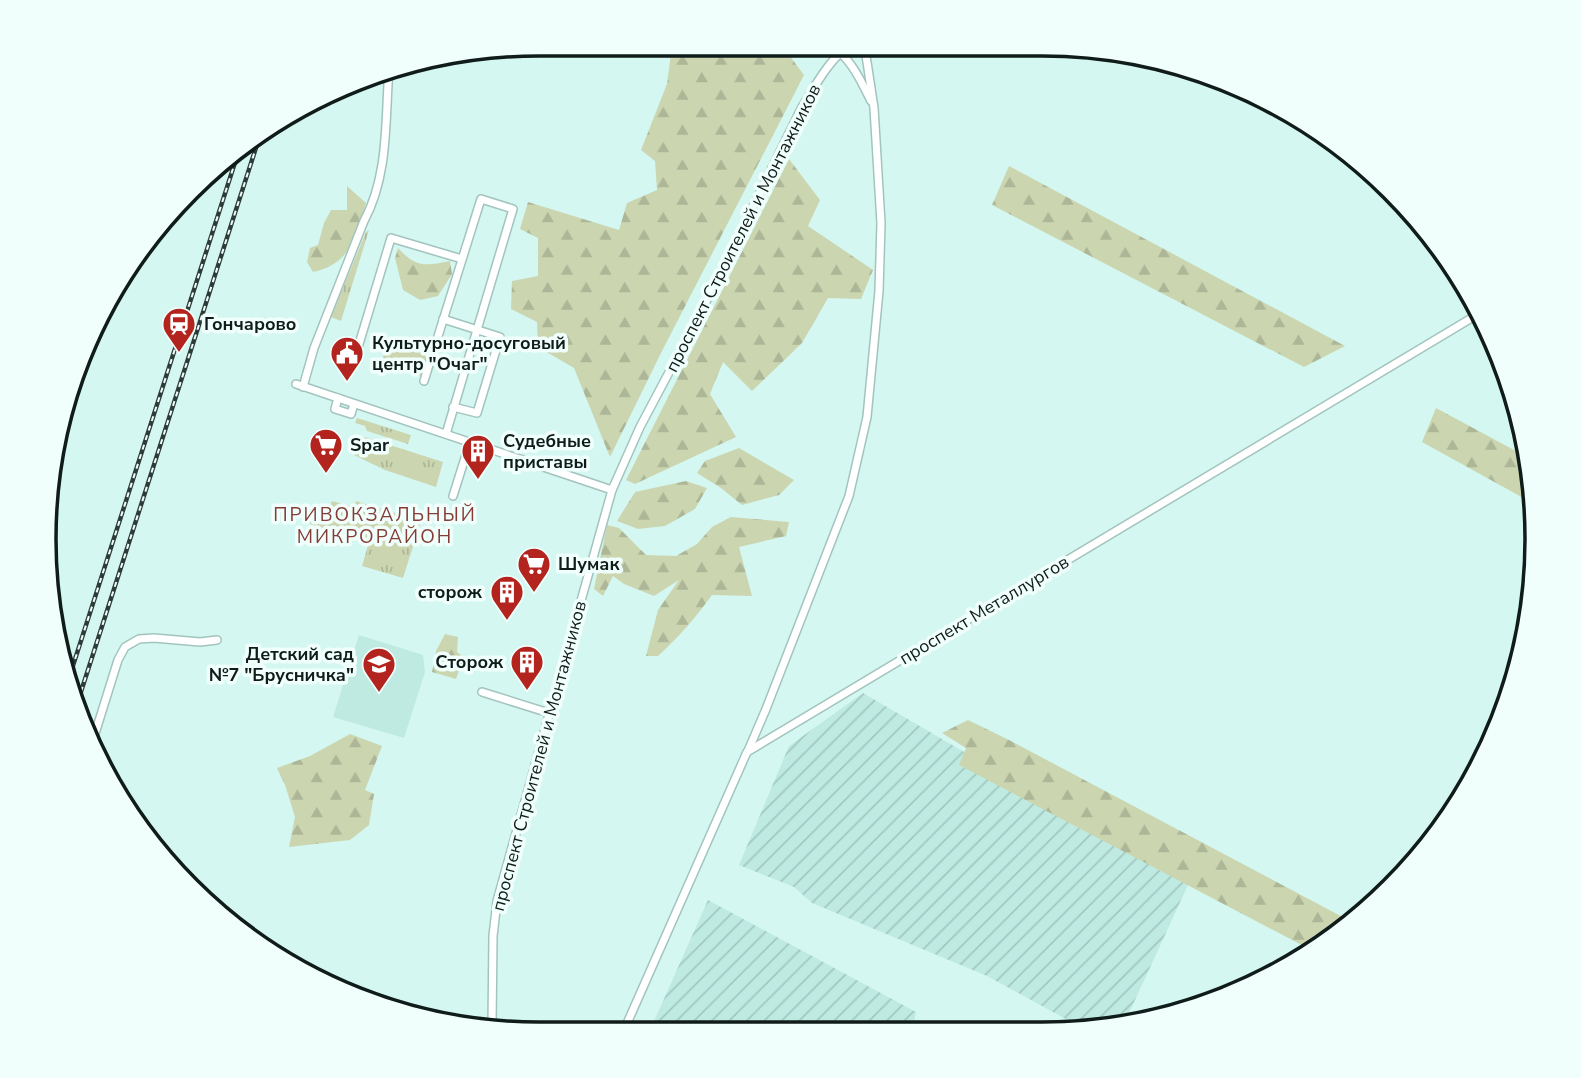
<svg xmlns="http://www.w3.org/2000/svg" width="1581" height="1078" viewBox="0 0 1581 1078" font-family="'Nunito Sans',sans-serif">
<defs>
<pattern id="industrial-furrows" width="10" height="10" patternUnits="userSpaceOnUse" patternTransform="scale(1.75)"><rect width="10" height="10" fill="#beeae2"/><path d="M-1 1l2-2M0 10L10 0M9 11l2-2" fill="none" stroke="#a2c8c1"/></pattern>
<pattern id="grass-tufts" width="24" height="20" patternUnits="userSpaceOnUse" patternTransform="scale(1.75)"><rect width="24" height="20" fill="#cbd6b1"/><path d="M3 7l-1-3M5 7V3M7 7l1-3M15 17l-1-3M17 17v-4M19 17l1-3" fill="none" stroke="#adb798"/></pattern>
<pattern id="forest-firs" width="22" height="20" patternUnits="userSpaceOnUse" patternTransform="scale(1.75)"><rect width="22" height="20" fill="#cbd6b1"/><path d="M5 1l3.5 6h-7zM16 11l3.5 6h-7z" fill="#adb798"/></pattern>
</defs>
<rect width="100%" height="100%" fill="#d4f7f1"/>
<!-- built -->
<path fill="#beeae2" d="M359,635l64,20 2,17 -21,66 -71,-21z"/>
<!-- industrial -->
<g fill="url(#industrial-furrows)">
<path d="M863,693l326,190 -66,143 -37,4 -99,-54 -175,-73 -18,-16 -55,-22 50,-119z"/>
<path d="M708,900l208,112 -4,20 -261,-4z"/>
</g>
<!-- grass -->
<g fill="url(#grass-tufts)">
<path d="M369,230l-28,91 -10,-4 35,-85z"/>
<path d="M357,418l54,17 -3,9 -41,-13 -2,-5 -10,-3z"/>
<path d="M365,437l78,25 -7,25 -51,-17 -31,-15 2,-7 6,-4z"/>
<path d="M332,501l22,6 2,-6 65,20 -18,57 -41,-12 7,-24 -59,-18 5,-16 13,4z"/>
</g>
<!-- forest -->
<g fill="url(#forest-firs)">
<path d="M672,46l112,2 20,27 -143,278 -51,104 -36,-89 -36,-21 -1,-25 -26,-13 1,-28 26,-5v-38l-18,-9 8,-27 91,28 8,-27 30,-13 -2,-29 -14,-11 26,-66z"/>
<path d="M789,159l31,41 -12,26 65,44 -12,29 -33,-1 -26,45 -50,48 -29,-29 -13,32 26,43 -101,47 -9,-4z"/>
<path d="M1009,166l336,180 -41,21 -312,-162z"/>
<path d="M347,186l19,17c-10,33 -15,61 -53,69l-6,-10 3,-14 8,-3 6,-22 7,-13h16z"/>
<path d="M398,248c19,20 26,18 52,13l2,13 -14,22 -18,4 -17,-10 -8,-32z"/>
<path d="M1436,408l93,50 5,46 -112,-62z"/>
<path d="M739,448l55,32 -15,15 -37,10 -21,-17 -24,-15 8,-12z"/>
<path d="M686,481l21,7 -12,21 -30,17 -27,3 -21,-8 18,-29z"/>
<path d="M731,517l58,5 -3,14 -47,11 13,49 -40,-1c-17,23 -32,41 -54,61h-12l12,-46 21,-30 -25,16 -30,-12 -11,-8 -10,20 -9,-7 13,-64 12,3 27,27 30,1 21,-12 15,-17z"/>
<path d="M445,634l13,3 -1,15 7,5 -8,22 -24,-7 4,-21z"/>
<path d="M968,720l41,20 343,182 -37,30 -356,-187 7,-17 -24,-15z"/>
<path d="M350,734l32,12 -17,44 9,4 -5,31 -19,15 -61,7 6,-30 -10,-32 -8,-17 33,-12z"/>
</g>
<!-- pitch -->
<path fill="#cbd6b1" d="M388,341l40,13 -7,22 -40,-12z"/>
<g fill="none" stroke-linecap="round" stroke-linejoin="round">
<defs>
<g id="minor">
<path d="M833,48c17,8 30,37 38,53"/>
<path d="M443,319l57,18 -23,76 -24,-6"/>
<path d="M356,354l35,-116 71,21"/>
<path d="M424,381l57,-182 32,10 -67,225"/>
<path d="M296,384l316,106"/>
<path d="M303,387l11,-39 50,-127c25,-46 21,-102 25,-152"/>
<path d="M338,398l-3,11 16,5 3,-10"/>
<path d="M453,496l17,-54"/>
<path d="M482,692l67,21"/>
<path d="M93,740l25,-80 7,-13 14,-8 15,-1 46,4 17,-2"/>
<path d="M748,751l18,-42 83,-213 18,-79 12,-126 2,-68 -7,-115 -9,-59"/>
<path d="M492,1026l1,-90 4,-35 115,-411 28,-63 61,-115 101,-205c12,-19 25,-44 43,-58"/>
<path d="M625,1028l122,-276 733,-439"/>
</g>
</defs>
<!-- minor casing -->
<use href="#minor" stroke="#a3c4be" stroke-width="10"/>
<!-- minor -->
<use href="#minor" stroke="#fff" stroke-width="7"/>
<defs>
<g id="rail">
<path d="M69,678l170,-528"/>
<path d="M78,701l184,-572"/>
</g>
</defs>
<!-- rail casing -->
<use href="#rail" stroke="#2d3c39" stroke-width="4.5"/>
<!-- rail -->
<use href="#rail" stroke="#f1fffc" stroke-width="2" stroke-dasharray="5" stroke-linecap="butt"/>
</g>
<!-- icons -->
<defs>
<symbol id="station-pin" viewBox="-11 -11 22 30"><path d="M0 17L-7.5 6A9.5 9.5 0 1 1 7.5 6Z" fill="#b3241f" stroke="#f1fffc"/><path d="M-3-6H3Q5-6 5-4V2Q5 4 3 4L4.5 6H3L1.5 4h-3L-3 6H-4.5L-3 4Q-5 4-5 2V-4Q-5-6-3-6ZM-3.5-4v3h7v-3ZM-3.5 1v1.5H-2V1ZM2 1v1.5H3.5V1Z" fill="#fff"/></symbol>
<symbol id="civic-pin" viewBox="-11 -11 22 30"><path d="M0 17L-7.5 6A9.5 9.5 0 1 1 7.5 6Z" fill="#b3241f" stroke="#f1fffc"/><path d="M-.6-6.5H3V-4.5H.6V-3L4-1V1h2V6H-6V1h2V-1L-.6-3ZM-1.2 2.5V6h2.4V2.5Z" fill="#fff"/></symbol>
<symbol id="supermarket-pin" viewBox="-11 -11 22 30"><path d="M0 17L-7.5 6A9.5 9.5 0 1 1 7.5 6Z" fill="#b3241f" stroke="#f1fffc"/><path d="M-6-5.5h2.5l.6 2H6L4.5 2H-2.5L-4.4-4H-6ZM-1.5 3.2a1.3 1.3 0 1 0 .1 0ZM3 3.2a1.3 1.3 0 1 0 .1 0Z" fill="#fff"/></symbol>
<symbol id="building-pin" viewBox="-11 -11 22 30"><path d="M0 17L-7.5 6A9.5 9.5 0 1 1 7.5 6Z" fill="#b3241f" stroke="#f1fffc"/><path d="M-4-6H4V6H1V3H-1V6H-4ZM-2.5-4.3h1.7v1.8h-1.7ZM.8-4.3h1.7v1.8H.8ZM-2.5-1h1.7V.8h-1.7ZM.8-1h1.7V.8H.8Z" fill="#fff"/></symbol>
<symbol id="school-pin" viewBox="-11 -11 22 30"><path d="M0 17L-7.5 6A9.5 9.5 0 1 1 7.5 6Z" fill="#b3241f" stroke="#f1fffc"/><path d="M0-5L7-2L0 1L-7-2ZM-4 1L0 2.5L4 1V4Q0 6-4 4Z" fill="#fff"/></symbol>
</defs>
<g fill-rule="evenodd">
<use href="#station-pin" x="160" y="305" width="38" height="52"/>
<use href="#civic-pin" x="328" y="334" width="38" height="52"/>
<use href="#supermarket-pin" x="307" y="426" width="38" height="52"/>
<use href="#building-pin" x="459" y="432" width="38" height="52"/>
<use href="#supermarket-pin" x="515" y="545" width="38" height="52"/>
<use href="#building-pin" x="488" y="573" width="38" height="52"/>
<use href="#building-pin" x="508" y="643" width="38" height="52"/>
<use href="#school-pin" x="360" y="645" width="38" height="52"/>
</g>
<g text-anchor="middle" stroke-width="7" stroke-linejoin="round" paint-order="stroke">
<!-- street labels -->
<g font-size="18" fill="#101c1a" stroke="#f1fffc">
<text transform="translate(743 228) rotate(-63)" y="6">проспект Строителей и Монтажников</text>
<text transform="translate(984 610) rotate(-31)" y="6">проспект Металлургов</text>
<text transform="translate(539 756) rotate(-75)" y="6">проспект Строителей и Монтажников</text>
</g>
<!-- poi labels -->
<g font-size="18" font-weight="bold" fill="#101c1a" stroke="#f1fffc" text-anchor="start">
<text x="204" y="330">Гончарово</text>
<text x="372" y="349">Культурно-досуговый<tspan x="372" dy="21">центр "Очаг"</tspan></text>
<text x="503" y="447">Судебные<tspan x="503" dy="21">приставы</tspan></text>
<text x="350" y="451">Spar</text>
<text x="558" y="570">Шумак</text>
<text x="482" y="598" text-anchor="end">сторож</text>
<text x="354" y="660" text-anchor="end">Детский сад<tspan x="354" dy="21">№7 "Брусничка"</tspan></text>
<text x="503" y="668" text-anchor="end">Сторож</text>
</g>
<!-- neighbourhood labels -->
<g font-size="19" letter-spacing="2" fill="#843c35" stroke="#f1fffc">
<text x="375" y="521">ПРИВОКЗАЛЬНЫЙ<tspan x="375" dy="22">МИКРОРАЙОН</tspan></text>
</g>
</g>
<!-- crop -->
<path d="M0 0H1581V1078H0ZM539 56H1042A483 483 0 0 1 1525 539V539A483 483 0 0 1 1042 1022H539A483 483 0 0 1 56 539V539A483 483 0 0 1 539 56Z" fill="#f1fffc" fill-rule="evenodd"/>
<path fill="none" stroke="#101c1a" stroke-width="3.5" d="M539 56H1042A483 483 0 0 1 1525 539V539A483 483 0 0 1 1042 1022H539A483 483 0 0 1 56 539V539A483 483 0 0 1 539 56Z"/>
</svg>
